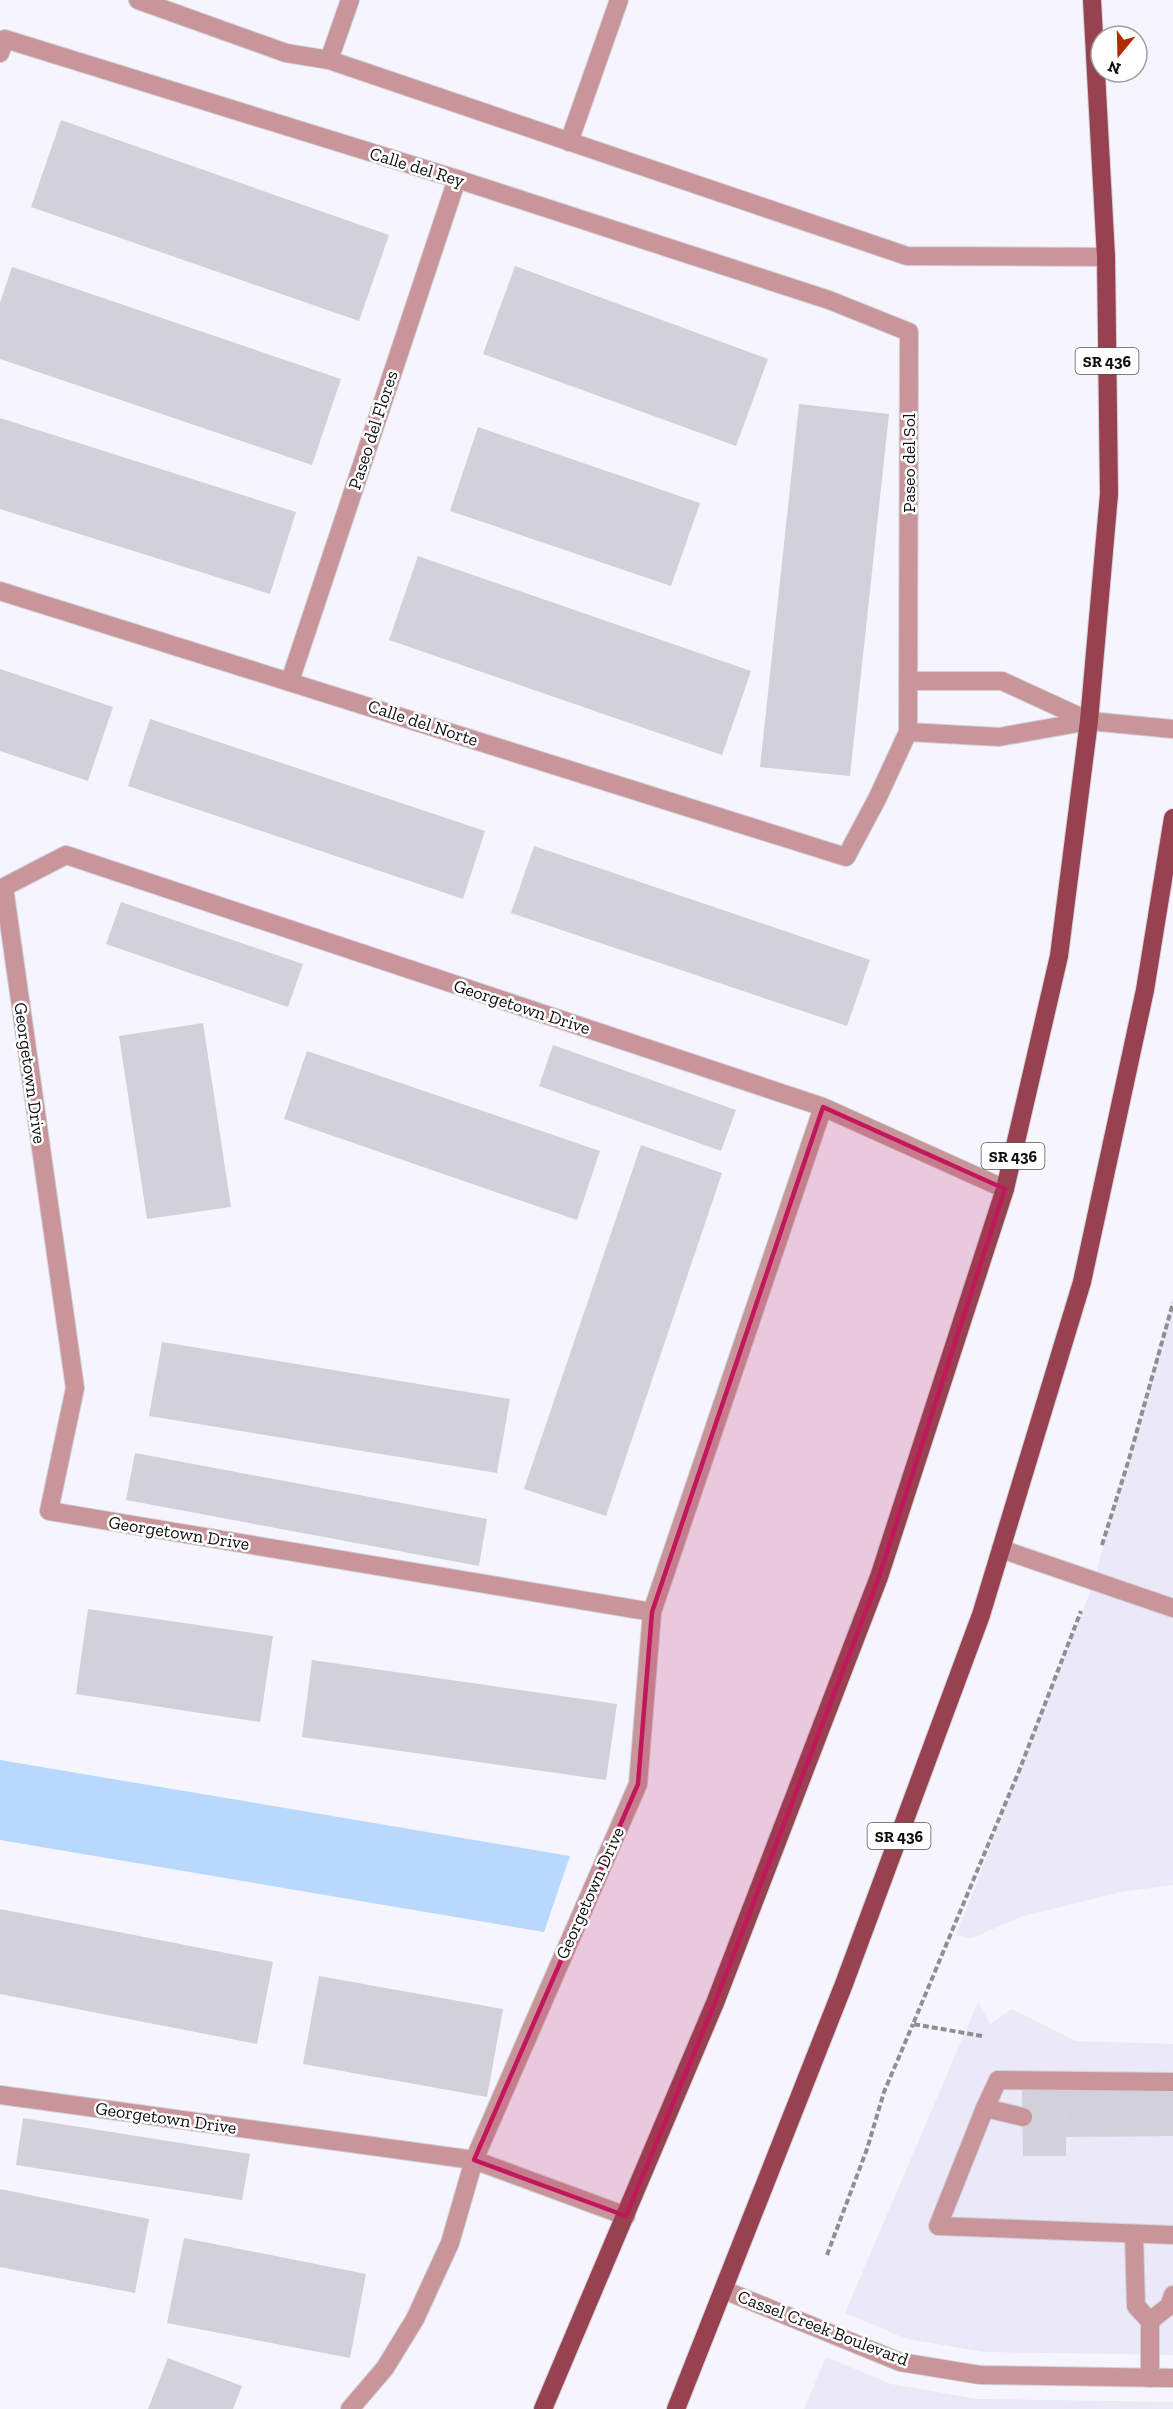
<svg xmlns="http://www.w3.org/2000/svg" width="1173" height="2409" viewBox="0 0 1173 2409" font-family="'Zilla Slab',serif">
<rect width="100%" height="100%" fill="#f6f5fe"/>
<!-- built -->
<g fill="#ebe8f7">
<path d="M1173,1297v588l-52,7 -101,25 -50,22 -14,-4 136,-348z"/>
<path d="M978,2002l12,22 22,-15 64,32 97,3v311l-189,-3 -77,-13 -62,-26z"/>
<path d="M826,2357l65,27 87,15 195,3v7h-369z"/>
</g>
<!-- water -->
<path fill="#b8d9fd" d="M0,1760l570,96 -26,76 -544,-92z"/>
<!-- building -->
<g fill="#d2d0d9">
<path d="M61,120l328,115 -30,86 -328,-114z"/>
<path d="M515,266l253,93 -32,87 -253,-92z"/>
<path d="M12,267l329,112 -29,86 -312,-106v-56z"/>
<path d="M799,404l90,10 -39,362 -90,-9z"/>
<path d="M0,418l296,94 -26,82 -270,-85z"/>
<path d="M478,427l222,76 -29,83 -221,-75z"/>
<path d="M418,556l333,115 -29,84 -333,-115z"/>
<path d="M0,669l113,38 -25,74 -88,-30z"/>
<path d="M150,719l335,112 -22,68 -335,-113z"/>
<path d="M534,846l336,114 -23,66 -336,-113z"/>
<path d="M121,902l182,62 -15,43 -182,-63z"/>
<path d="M203,1023l28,184 -84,12 -28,-183z"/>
<path d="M553,1045l183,65 -15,41 -182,-65z"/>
<path d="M307,1051l293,100 -23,69 -293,-101z"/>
<path d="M641,1145l81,28 -116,343 -82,-27z"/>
<path d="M162,1342l348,57 -13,74 -348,-57z"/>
<path d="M135,1453l352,66 -8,47 -353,-66z"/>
<path d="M88,1609l185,27 -13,86 -184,-28z"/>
<path d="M312,1660l305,44 -11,76 -304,-43z"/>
<path d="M0,1909l273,53 -16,82 -257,-50z"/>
<path d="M319,1976l184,33 -16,88 -184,-33z"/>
<path d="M1173,2089v47l-107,1v19h-43l-1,-66z"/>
<path d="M23,2118l227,36 -8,46 -226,-35z"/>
<path d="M0,2189l149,30 -14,74 -135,-26z"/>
<path d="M184,2238l182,36 -16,84 -183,-35z"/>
<path d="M168,2358l74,28 -9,23h-85z"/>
</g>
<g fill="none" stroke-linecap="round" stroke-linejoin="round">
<!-- minor-tunnel -->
<path stroke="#d3d2da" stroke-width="18" stroke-dasharray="18 9" stroke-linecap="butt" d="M1023,2117l150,-2"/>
<defs>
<g id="minor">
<path d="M138,0l148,53 43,7"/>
<path d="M350,0l-21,60 578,196 199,1"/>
<path d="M0,53l5,-14 452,140 372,121 80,32 -1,400 -31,67 -31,58 -846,-266"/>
<path d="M569,142l50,-142"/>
<path d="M290,681l167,-502"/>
<path d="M908,681h94l87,40"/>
<path d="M908,732l91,5 90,-16 84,8"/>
<path d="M823,1107l-171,505 -603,-101 26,-123 -71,-501 62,-32 757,252 182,82"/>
<path d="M1001,1549l172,59"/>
<path d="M1173,2082l-175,-2 -13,28 -47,118 235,9"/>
<path d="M0,2095l474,65 152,56"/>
<path d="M985,2108l38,9"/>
<path d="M1134,2235l2,71 14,15v57"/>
<path d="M724,2290l176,72 80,13 193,3"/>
<path d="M1150,2321l19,-15 4,-11"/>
<path d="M350,2409l35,-41 30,-49 35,-76 24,-83 164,-376 14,-172"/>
</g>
<g id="major">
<path d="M543,2409l172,-406 164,-426 126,-388 54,-233 30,-235 20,-227 -3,-237 -14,-257"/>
<path d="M676,2409l168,-425 137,-369 101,-333 63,-292 28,-172"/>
</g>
</defs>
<!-- minor casing -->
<use href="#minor" stroke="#d1d0d8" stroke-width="20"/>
<!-- major casing -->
<use href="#major" stroke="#d1d0d8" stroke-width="20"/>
<!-- path -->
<g stroke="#8e8e93" stroke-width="4" stroke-dasharray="6 3" stroke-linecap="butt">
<path d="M1102,1545l27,-86 44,-156"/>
<path d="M982,2036l-69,-12 106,-253 62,-160"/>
<path d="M827,2255l40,-106 17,-57 29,-68"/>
</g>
<!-- minor -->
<use href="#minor" stroke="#c8959a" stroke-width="18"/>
<!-- major -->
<use href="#major" stroke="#984150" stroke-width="18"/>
</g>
<!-- marked area -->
<path fill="#c2185b" fill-opacity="0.2" stroke="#c2185b" stroke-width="4.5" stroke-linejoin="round" d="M823,1107l182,82 -126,388 -164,426 -89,213 -152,-56 164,-376 14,-172z"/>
<g text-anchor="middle" stroke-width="5" stroke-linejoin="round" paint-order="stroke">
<!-- shield labels -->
<g fill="#fff" stroke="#575758" stroke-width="1.5">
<rect x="1075.5" y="348" width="63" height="26" rx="4.5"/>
<rect x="981.5" y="1143" width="63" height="26" rx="4.5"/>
<rect x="867.5" y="1823" width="63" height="26" rx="4.5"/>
</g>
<g font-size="16" font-weight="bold" fill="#0f0f11">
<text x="1107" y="367">SR 436</text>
<text x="1013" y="1162">SR 436</text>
<text x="899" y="1842">SR 436</text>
</g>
<!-- street labels -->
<g font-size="18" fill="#0f0f11" stroke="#fff">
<text transform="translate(417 167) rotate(17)" y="6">Calle del Rey</text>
<text transform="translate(373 430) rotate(-72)" y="6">Paseo del Flores</text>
<text transform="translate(909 463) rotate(-90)" y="6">Paseo del Sol</text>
<text transform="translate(423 723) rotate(18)" y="6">Calle del Norte</text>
<text transform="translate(522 1007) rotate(18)" y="6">Georgetown Drive</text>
<text transform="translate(30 1073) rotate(82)" y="6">Georgetown Drive</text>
<text transform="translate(179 1533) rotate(9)" y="6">Georgetown Drive</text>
<text transform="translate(590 1893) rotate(-66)" y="6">Georgetown Drive</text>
<text transform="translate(166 2118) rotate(8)" y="6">Georgetown Drive</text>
<text transform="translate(823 2328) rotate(21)" y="6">Cassel Creek Boulevard</text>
</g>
</g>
<!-- north arrow -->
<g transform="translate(1119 54) rotate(199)"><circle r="28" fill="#ffffff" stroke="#9f9fa0" stroke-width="1.5"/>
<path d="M0-4.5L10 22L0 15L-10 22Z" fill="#b42a00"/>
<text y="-9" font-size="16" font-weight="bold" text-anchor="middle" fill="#0f0f11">N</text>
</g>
</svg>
